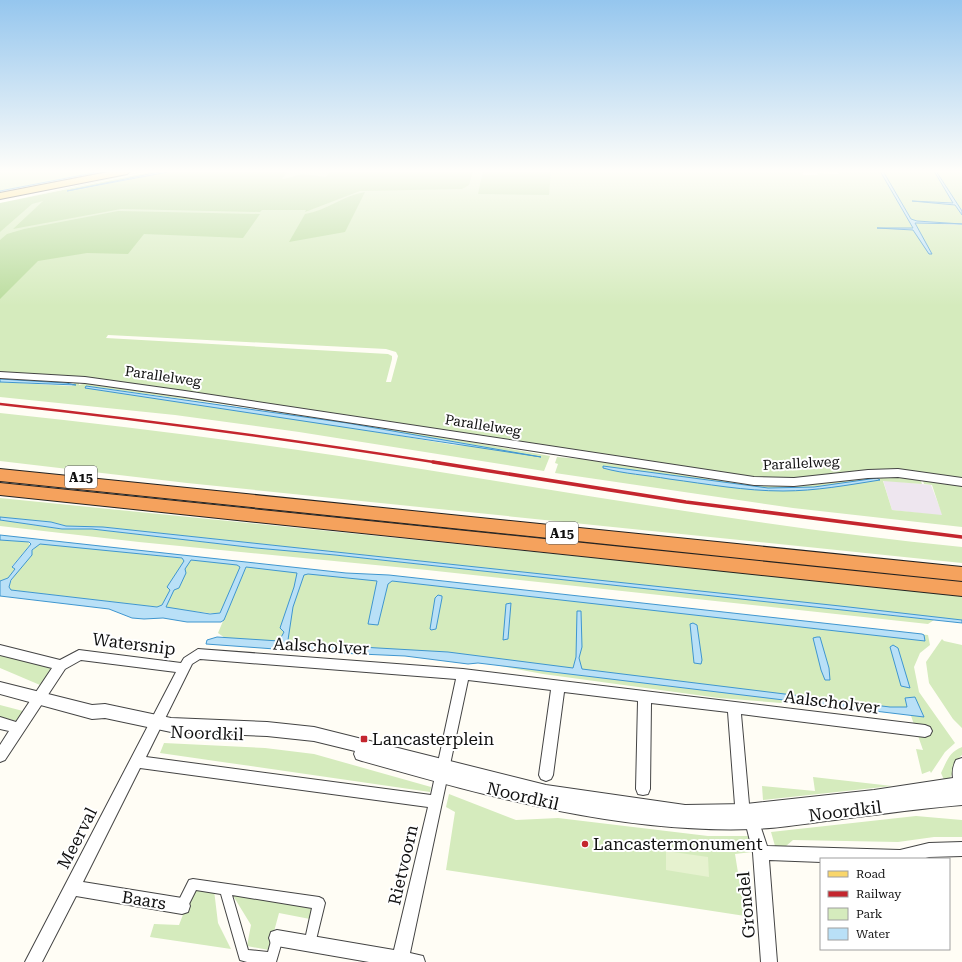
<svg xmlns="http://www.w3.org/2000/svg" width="962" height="962" viewBox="0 0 962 962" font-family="'Roboto Serif',serif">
<rect width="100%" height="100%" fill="#fffdf5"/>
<!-- industrial -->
<path fill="#eee6ef" d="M883,480l48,5 12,31 -51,-6z"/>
<!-- green -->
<g fill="#d5ebbd" fill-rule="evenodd">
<path d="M0,171h95l-2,2 -93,18z"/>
<path d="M142,171h8l-132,28z"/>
<path d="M163,171h639l1,4h15l-1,-2 22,1 -2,-3h43l33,57h-36l36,2 19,24 -18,-31 48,2v254l-67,-9 -95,9 -44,-1 -555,-84 -127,-17 -74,-4v-169zM108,335l278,14 10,3 2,4 -7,26h-5l6,-23v-3l-4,-2 -282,-16z"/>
<path d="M883,171h51l19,32 -41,-2 43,4 7,10v9l-45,-3 -6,-2z"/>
<path d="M936,171h26v40z"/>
<path d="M0,377l79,6v2l8,-2c155,22 310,45 463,73l-6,15 -245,-39 -124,-17 -175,-18v-15l72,4 2,-3 -74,-4zM86,386l158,21 242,40 -32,-2 -149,-25 -219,-32z"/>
<path d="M0,413c113,12 226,26 339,43 207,32 414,70 623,91v16l-775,-80 -187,-22z"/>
<path d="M557,457l25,2 153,22 145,-5 40,2 2,6 -39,-3 9,29 50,5 -10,-30 -8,-1 -2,-6 40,6v43l-169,-19 -238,-35 3,-9 -3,-1z"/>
<path d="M0,498l962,97v25l-859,-93 -37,-1 -15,-4 -51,-5z"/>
<path d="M0,520l62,9h30l164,19 79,7 599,65 -6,4 -501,-54 -288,-28 -139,-16z"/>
<path d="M0,539l28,3 2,3 -18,21 3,3 -6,9 -9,3z"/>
<path d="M41,543l202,22 -21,46 -5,3 -206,-24 -2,-3c3,-11 22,-39 32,-44z"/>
<path d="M246,566l682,69 2,10 -10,8 -6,14 5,25 36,51 -10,9 -14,21 -1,-2 -8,3 -6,-25 7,1 -13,-37 -191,-15 -176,-24 -80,-15 -238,-21 -7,-5z"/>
<path d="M942,639l2,2 18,4v83l-9,-9 -24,-36 -3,-21z"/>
<path d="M0,653l52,14v3l-12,15 -40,-17z"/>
<path d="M0,705l23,6 -6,10 -17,-4z"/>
<path d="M164,743l101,5 49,6 117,33 -1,5 -270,-39z"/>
<path d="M962,747v8c-10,8 -6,21 -17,27l-4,-9c6,-12 8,-21 21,-26z"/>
<path d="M813,777l79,9 -129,14 -1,-14 53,5z"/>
<path d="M449,794l67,26 42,-2 150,18h44v16l-17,2 10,62 -299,-46 9,-58 -9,-5z"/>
<path d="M916,816l46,4v17h-28l-36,5 -105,-2 -7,6h-11l-4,-14z"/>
<path d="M193,889l21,1 4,33 13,26 -81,-12 4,-13 25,1z"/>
<path d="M232,894l82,15 -4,10 -31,-6 -10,37 -22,-4 4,-21z"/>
</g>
<!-- forest -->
<g fill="#b9dc9c">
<path d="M155,171h9l-97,21 106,-21h115l-6,8h2l18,-5 24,3 4,-6h143l-4,14 -7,4 -102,2 -55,21 1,-2h-44l-2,2 -139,-3 -108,20 30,-28 -11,3 -32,28v-29z"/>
<path d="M483,171h68l-2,24 -71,-1z"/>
<path d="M365,192l-20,40 -56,10 16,-28c21,-3 39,-19 60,-22z"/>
<path d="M118,211l142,3 -17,24 -99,-4 -16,20 -41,-1 -49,8 -38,38v-59l7,-6 17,-5z"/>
</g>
<!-- pitch -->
<path fill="#e6f2cf" d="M666,851l42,6 1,20 -43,-7z"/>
<!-- water -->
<g fill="#b9e0f7" stroke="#3f96cf" fill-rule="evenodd">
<path d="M95,171h15l-110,22v-2l93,-18z"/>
<path d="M164,171h9l-106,20z"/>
<path d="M880,171h3l28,48 6,2 45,3 -47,-1 17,31h-3l-16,-24 -36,-2h36z"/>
<path d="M934,171h2l26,40v4l-7,-10 -43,-4 41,2z"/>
<path d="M0,379l66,4 10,2 -76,-3z"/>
<path d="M86,386l261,37 194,34 -456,-69z"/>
<path d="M603,466l165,22 46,-1 63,-9 3,2c-32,5 -64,11 -97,11 -38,0 -76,-7 -114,-12 -22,-4 -45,-5 -66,-11z"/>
<path d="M0,517l51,5 15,4 37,1 737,79 122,14v3l-627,-68 -79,-7 -164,-19h-30l-62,-9z"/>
<path d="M0,535l346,38 43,2 533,59 2,1 1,6 -533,-60 -4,3 -10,41 -10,-1 9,-43 -69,-7 -4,1 -11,32 -5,33 3,3 157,9 125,16 3,-11 1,-46h4l1,36 -3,11 3,11 308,38h17l-2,-9 10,-1 9,20 -446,-54 -10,1 -63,-8 -89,-4 -110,-8 1,-4 10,-3 62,4 5,-9 -4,-4 14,-41 3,-14 -51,-6 -22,53 -3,2h-34l-24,-4 -19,1 -12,-1 -23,-9 -109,-13v-15l8,-3 7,-9 -3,-2 19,-23 -2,-2 -29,-2zM40,544l142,14 2,3 -17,26 3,3 -8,15 -5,2 -146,-17 -2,-3 2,-7 21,-25v-5zM191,560l46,5 3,2 -20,46 -10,1 -44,-7 8,-17 5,-2 7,-15 -1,-4z"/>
<path d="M438,595l4,1v2l-6,31 -5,1 -1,-1 5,-31z"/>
<path d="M511,603l-3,36 -5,1 3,-36z"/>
<path d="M693,623l4,2 5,35 -1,4 -7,-1 -4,-39z"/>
<path d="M817,637h3l9,31 1,12h-5l-4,-10 -8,-32z"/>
<path d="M893,645l5,3 12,40 -9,-2 -11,-39z"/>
</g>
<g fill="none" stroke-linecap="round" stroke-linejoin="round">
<defs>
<path id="pedestrian" d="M193,879l126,18 4,2 2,4 -11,45 -4,2 -4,-2 -2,-4 8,-36 -80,-13 16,55 20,2 5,-18 4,-2 4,2 2,4 -7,24h-29l-7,-2 -19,-66 -25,-4 -10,20 -4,2 -4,-2 -2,-4 13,-26z"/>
<path id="minor" d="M0,645l60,15 19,-10 102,13 3,-5 14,-9 265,20 462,56 5,2 2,4 -2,4 -5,2 -184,-23 8,90 12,24 6,18 133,4 29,-7 33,-1v14l-33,1 -7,2h-101v3l-52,-2 8,102h-16l-8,-109 -6,-24 -12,-24 -7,-93 -77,-9 -1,86 -2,5 -5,1 -5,-1 -2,-5 2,-88 -74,-9 -11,83 -2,4 -5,2 -5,-2 -2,-4 12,-85 -83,-10 -58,273 13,3 2,6h-56l-92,-16 -6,-2 -2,-6 2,-6 6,-2 117,20 34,-143 -288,-39 -57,114 99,16 6,2 2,6 -2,6 -6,2 -106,-18 -34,66h-17l151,-290 -95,-12 -16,9 -60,91 -5,2v-17l9,-14 -9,-2v-12l16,5 36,-54 -52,-13zM200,659l256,20 -25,116 -285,-38 43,-87 3,-6z"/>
<g id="tertiary">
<path d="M0,372l85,5 100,14 569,86 40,1 74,-8 30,-1 64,9v8l-64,-9 -30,1 -74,8 -40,-1 -569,-88 -100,-14 -85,-5z"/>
<path d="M0,682l92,23 13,-1 66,14 96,4 47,5 232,58 139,20 61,-1 128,-14 79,-12c-1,-7 0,-12 3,-18l6,-2v47c-48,4 -95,11 -143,17 -21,3 -42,6 -64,7 -134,5 -265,-32 -393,-68l-6,-2 -2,-5 1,-3 -41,-10 -47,-5 -96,-4 -66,-14 -13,1 -92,-25z"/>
</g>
<path id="primary" d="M113,171h18l-4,3 -127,25v-6z"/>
<g id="motorway">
<path d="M0,469l962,98v14l-962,-100z"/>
<path d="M0,483l962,99v14l-962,-101z"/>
</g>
</defs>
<!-- pedestrian casing -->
<use href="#pedestrian" stroke="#444" stroke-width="2"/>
<!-- minor casing -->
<use href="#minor" stroke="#444" stroke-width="2"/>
<!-- tertiary casing -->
<use href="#tertiary" stroke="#444" stroke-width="2"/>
<!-- primary casing -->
<use href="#primary" stroke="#222" stroke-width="2"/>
<!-- motorway casing -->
<use href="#motorway" stroke="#222" stroke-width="2"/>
<!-- pedestrian -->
<use href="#pedestrian" fill="#fff" fill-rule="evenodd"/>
<!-- minor -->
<use href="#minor" fill="#fff" fill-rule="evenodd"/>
<!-- tertiary -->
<use href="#tertiary" fill="#fff" fill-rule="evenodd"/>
<!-- primary -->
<use href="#primary" fill="#f9d66b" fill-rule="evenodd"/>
<!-- motorway -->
<use href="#motorway" fill="#f5a25d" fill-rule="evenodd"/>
<!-- rail-far1 -->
<path stroke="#c4262e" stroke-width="2.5" d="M0,404c147,16 293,36 440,59"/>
<!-- rail -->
<path stroke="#c4262e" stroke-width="3.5" d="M433,462l253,40 276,35"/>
</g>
<!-- sky -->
<linearGradient id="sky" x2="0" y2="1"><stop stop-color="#95c6ee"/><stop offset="0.56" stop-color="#fffefa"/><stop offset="1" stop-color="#fffefa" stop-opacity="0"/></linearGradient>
<rect width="962" height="306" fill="url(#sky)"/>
<!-- markers -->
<g fill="#c4262e" stroke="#fff" stroke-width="1.5">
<rect x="360" y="735" width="8" height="8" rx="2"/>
<circle cx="585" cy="844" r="4"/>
</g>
<g text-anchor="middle" stroke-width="4" stroke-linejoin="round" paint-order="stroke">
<!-- shield labels -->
<g fill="#fff" stroke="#585858" stroke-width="1">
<rect x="65" y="466" width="32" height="22" rx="3"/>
<rect x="546" y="522" width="32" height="22" rx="3"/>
</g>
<g font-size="13" font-weight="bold" fill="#111">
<text x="81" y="482">A15</text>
<text x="562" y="538">A15</text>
</g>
<!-- street labels -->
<g font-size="14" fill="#111" stroke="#fff">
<text transform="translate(163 376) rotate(8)" y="5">Parallelweg</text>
<text transform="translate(483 425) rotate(9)" y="5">Parallelweg</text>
<text transform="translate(801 463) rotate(-3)" y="5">Parallelweg</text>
</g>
<!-- near-street labels -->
<g font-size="17" fill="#111" stroke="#fff">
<text transform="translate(134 644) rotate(7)" y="6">Watersnip</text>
<text transform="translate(321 646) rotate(3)" y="6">Aalscholver</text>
<text transform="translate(832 702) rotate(7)" y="6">Aalscholver</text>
<text transform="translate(207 733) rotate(2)" y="6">Noordkil</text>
<text transform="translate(523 796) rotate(13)" y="6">Noordkil</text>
<text transform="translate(845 811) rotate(-7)" y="6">Noordkil</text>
<text transform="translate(77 838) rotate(-63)" y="6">Meerval</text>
<text transform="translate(403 865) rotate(-77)" y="6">Rietvoorn</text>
<text transform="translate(144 900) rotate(9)" y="6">Baars</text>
<text transform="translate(746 905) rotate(-95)" y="6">Grondel</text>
</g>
<!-- near-poi labels -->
<g font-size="17" fill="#111" stroke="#fff" text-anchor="start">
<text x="372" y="745">Lancasterplein</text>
<text x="593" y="850">Lancastermonument</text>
</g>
</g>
<!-- legend -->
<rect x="820" y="858" width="130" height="92" fill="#ffffff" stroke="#a0a0a0"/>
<rect x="828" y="871" width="20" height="6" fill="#f9d66b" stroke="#a0a0a0"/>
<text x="856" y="878" font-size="12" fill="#111111">Road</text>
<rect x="828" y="891" width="20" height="6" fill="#c4262e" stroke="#a0a0a0"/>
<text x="856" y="898" font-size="12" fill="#111111">Railway</text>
<rect x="828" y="908" width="20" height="12" fill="#d5ebbd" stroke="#a0a0a0"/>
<text x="856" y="918" font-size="12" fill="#111111">Park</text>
<rect x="828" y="928" width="20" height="12" fill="#b9e0f7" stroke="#a0a0a0"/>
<text x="856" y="938" font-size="12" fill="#111111">Water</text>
</svg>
